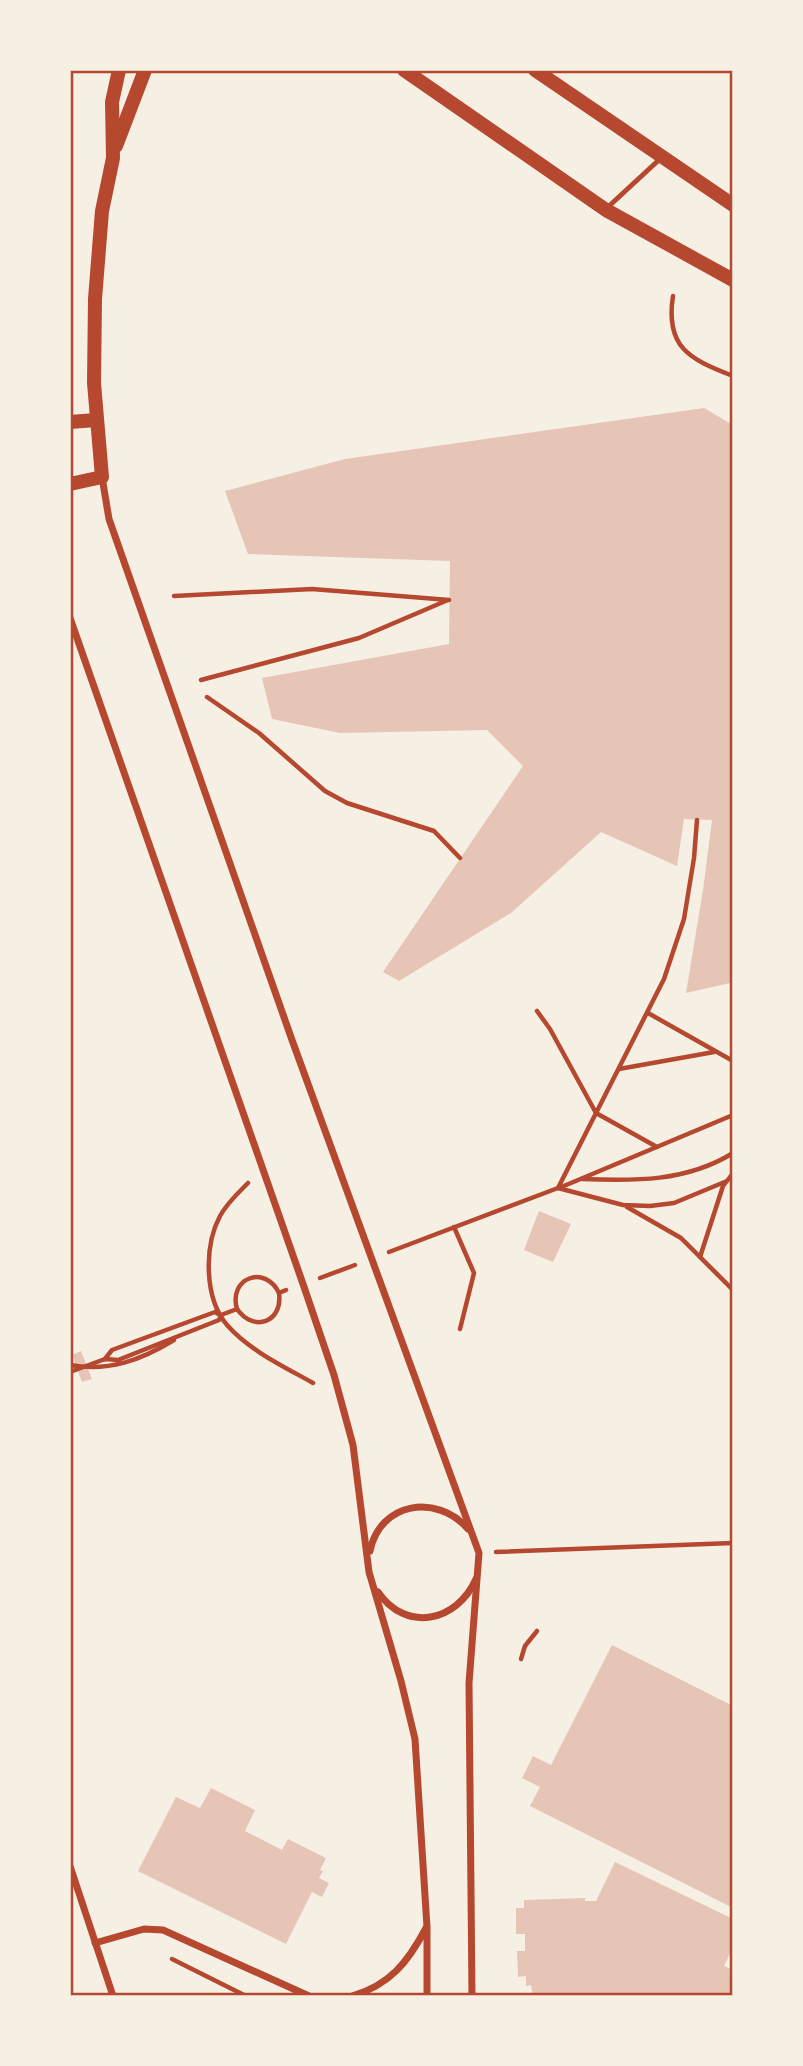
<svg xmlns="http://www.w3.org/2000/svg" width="803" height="2066" viewBox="0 0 803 2066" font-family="Literata,serif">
<rect width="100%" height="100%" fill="#f6efe4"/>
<!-- building -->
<g fill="#e6c5b7">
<path d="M704,408l29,17v552l-3,6 -44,10 17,-103 9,-70 -28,-1 -7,47 -76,-34 -90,81 -112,68 -16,-9 140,-206 -36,-36 -147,3 -68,-14 -10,-41 187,-34 1,-83 -202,-7 -23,-63 120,-32z"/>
<path d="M539,1211l32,13 -18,38 -29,-12z"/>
<path d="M81,1351l11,28 -10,3 -10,-27z"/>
<path d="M612,1645l121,61v202l-203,-102 10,-19 -18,-9 11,-22 18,9z"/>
<path d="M211,1788l44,22 -10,21 37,19 6,-11 38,19 -6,12 3,1 -4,7 10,5 -7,14 -10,-5 -26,52 -148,-73 38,-74 24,11z"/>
<path d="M615,1862l118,57v28l-9,19 9,4v26h-200l-2,-11 -5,1v-10l-8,1 -1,-26h8v-17h-9v-26h8v-8l61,-2v3h11z"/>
</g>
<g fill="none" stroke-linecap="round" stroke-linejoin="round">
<!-- path -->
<g stroke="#b5482f" stroke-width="4.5">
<path d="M673,296c-8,51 16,63 60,80"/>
<path d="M174,596l138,-7 137,11"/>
<path d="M201,680l158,-42 89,-38"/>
<path d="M207,697l52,36 66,58 22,12 87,28 26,27"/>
<path d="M537,1011l13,18 46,84 61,34"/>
<path d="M648,1013l85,48"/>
<path d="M619,1069l95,-17"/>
<path d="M582,1179c53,2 104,3 151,-26"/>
<path d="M248,1183c-10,10 -21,20 -28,33 -16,30 -16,82 7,109 23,26 56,41 86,58"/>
<path d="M558,1188l106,-209 20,-60 10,-61 3,-38"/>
<path d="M559,1188l174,-73"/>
<path d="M627,1207l54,31 52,52"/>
<path d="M454,1227l20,46 -14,56"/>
<path d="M389,1252l169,-64 65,17 27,1 24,-3 53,-22 6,-8"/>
<path d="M700,1257l23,-71 3,-4"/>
<path d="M320,1278l35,-13"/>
<path d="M237,1309c-9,-31 28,-45 42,-16"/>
<path d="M105,1359l7,-9 103,-38 5,3"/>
<path d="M70,1365c39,7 71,-5 104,-25"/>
<path d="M70,1372l35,-13 13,1 101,-40 2,-5 16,-6c17,24 46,13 42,-16l7,-3"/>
<path d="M496,1552l237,-9"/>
<path d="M521,1659l4,-13 12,-15"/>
<path d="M172,1959l74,37"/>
</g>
<!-- service -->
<path stroke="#b5482f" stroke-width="5" d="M608,207l53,-49"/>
<!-- minor -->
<g stroke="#b5482f" stroke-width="7">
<path d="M102,477l7,42 183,521 187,513 -10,130 3,313"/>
<path d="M70,618l233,666 31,91 19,70 16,127 32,109 14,58 12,188v69"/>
<path d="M370,1551c10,-49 67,-58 98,-22"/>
<path d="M378,1592c28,41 79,30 98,-13"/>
<path d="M70,1866l43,130"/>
<path d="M95,1943l49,-14 19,1 146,66"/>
<path d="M352,1996c38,-11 56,-34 74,-68"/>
</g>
<!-- secondary -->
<g stroke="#b5482f" stroke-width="14">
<path d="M404,70l202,140 127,70"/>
<path d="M535,70l198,135"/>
<path d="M116,146l29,-76"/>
<path d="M70,422l26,-2"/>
<path d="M70,484l32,-7 -8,-94 1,-84 7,-88 11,-53 -1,-56 7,-32"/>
</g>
</g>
<!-- border -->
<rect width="803" height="2066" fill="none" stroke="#f6efe4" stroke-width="144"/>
<rect x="72" y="72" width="659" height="1922" fill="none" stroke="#b5482f" stroke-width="2.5"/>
</svg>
